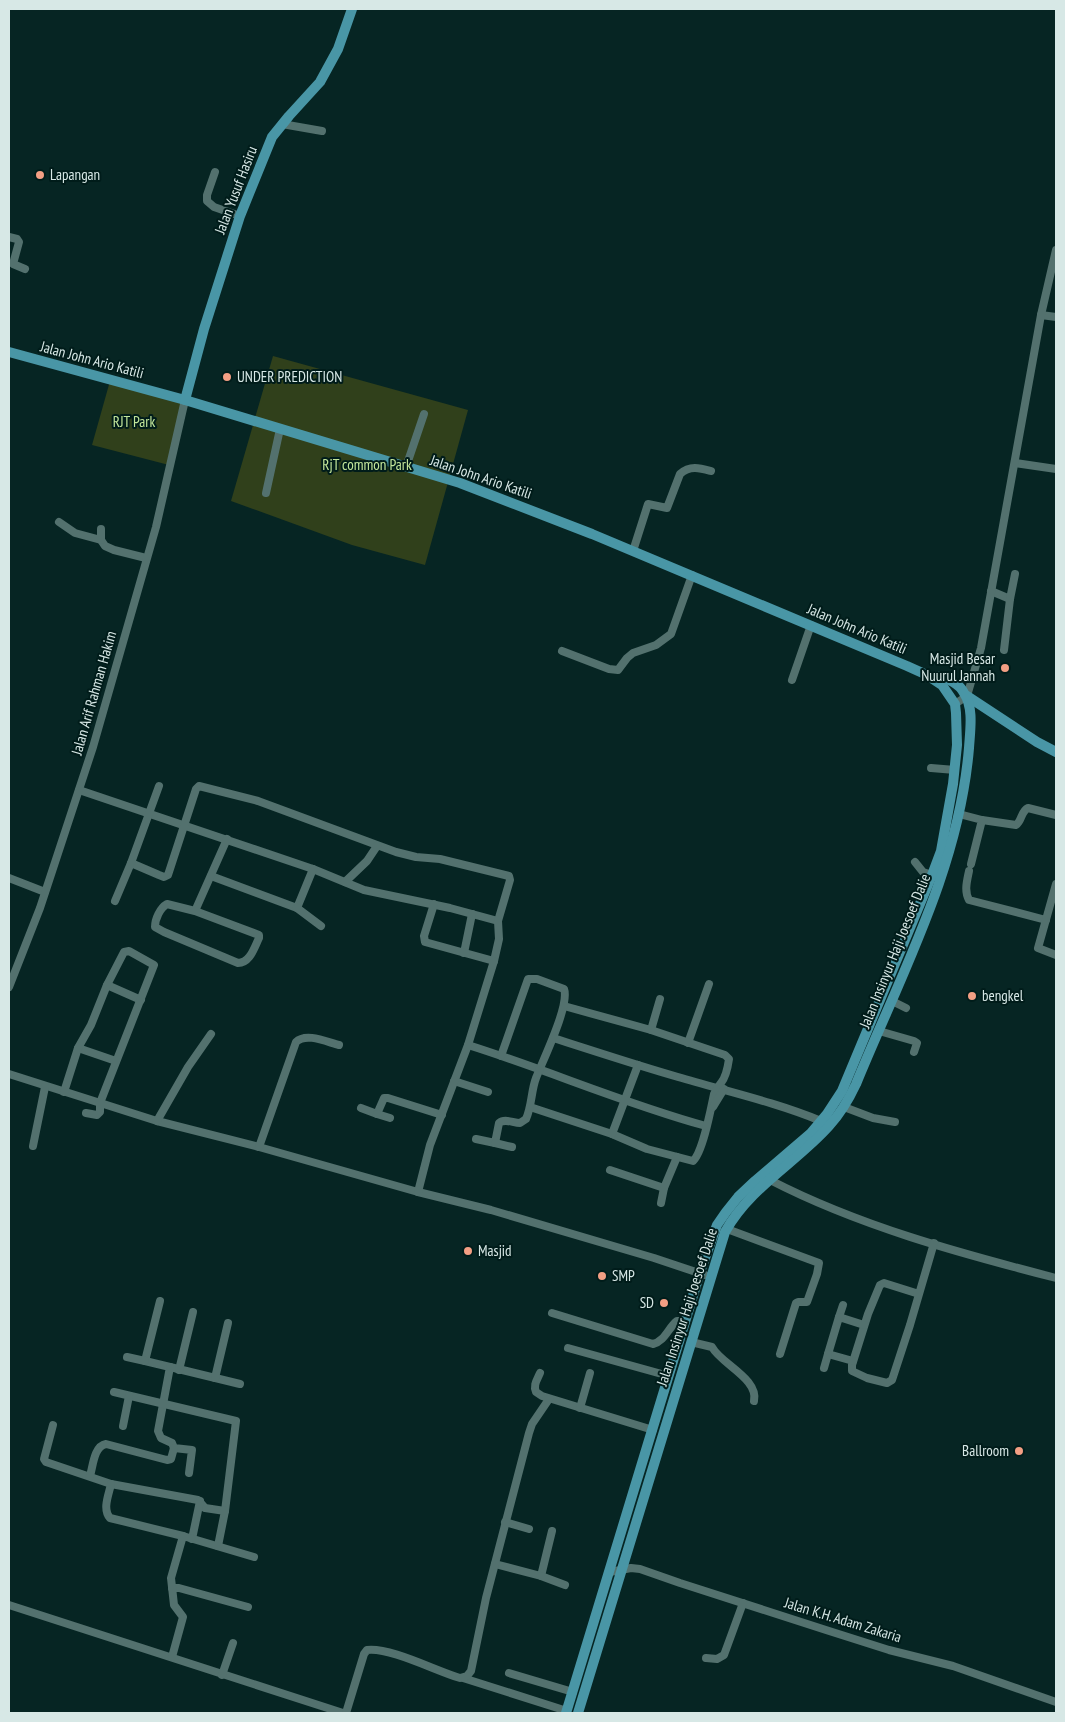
<svg xmlns="http://www.w3.org/2000/svg" width="1065" height="1722" viewBox="0 0 1065 1722" font-family="'PT Sans Narrow',sans-serif">
<rect width="100%" height="100%" fill="#062523"/>
<!-- green -->
<g fill="#30401b">
<path d="M273,356l195,54 -43,155 -73,-20 -121,-44z"/>
<path d="M110,381l74,21 -15,63 -77,-20z"/>
</g>
<g fill="none" stroke-linecap="round" stroke-linejoin="round">
<!-- minor -->
<g stroke="#53716e" stroke-width="8">
<path d="M282,124l40,7"/>
<path d="M215,172l-8,23v6l7,6 26,9"/>
<path d="M9,237l8,2 2,3 -6,22 12,5"/>
<path d="M1041,315l15,2"/>
<path d="M1015,463l41,6"/>
<path d="M406,467l18,-53"/>
<path d="M266,493l14,-64"/>
<path d="M59,522l16,11 26,7 4,6 9,4 32,8"/>
<path d="M101,529v11"/>
<path d="M633,551l15,-47 19,4 13,-34c10,-9 20,-6 31,-3"/>
<path d="M991,591l19,8"/>
<path d="M1004,650l6,-51 5,-25"/>
<path d="M562,651l47,18 9,1 9,-12 6,-5 23,-8 15,-11 21,-59"/>
<path d="M792,680l19,-55"/>
<path d="M955,704l12,-8 14,-48 60,-333 15,-65"/>
<path d="M931,768l24,2"/>
<path d="M79,790l234,79 51,21 86,18 48,13"/>
<path d="M959,814l23,6 -11,44"/>
<path d="M982,820l34,5c6,-4 5,-14 12,-17l28,7"/>
<path d="M915,862l8,10 9,3"/>
<path d="M131,863l28,12 5,2 4,-2 28,-86 3,-3 59,15 138,51 20,5 24,2 69,17 1,4 -12,41 1,18 -5,22"/>
<path d="M969,871c-2,10 -5,20 0,29l77,20"/>
<path d="M211,876l86,32 16,-39"/>
<path d="M9,878l36,14"/>
<path d="M345,882l22,-21 10,-15"/>
<path d="M1056,884l-18,64 18,7"/>
<path d="M115,901l16,-38 28,-77"/>
<path d="M297,908l24,18"/>
<path d="M195,911l-28,-7c-7,4 -12,15 -12,23l9,5 74,31c12,0 16,-15 21,-25v-3l-64,-24 32,-72"/>
<path d="M464,953l8,-39"/>
<path d="M9,987l31,-79 53,-161 63,-220 29,-127"/>
<path d="M892,1001l14,7"/>
<path d="M651,1030l9,-31"/>
<path d="M879,1031l35,10 3,2 -3,9"/>
<path d="M553,1038c41,13 83,27 125,39 47,14 97,25 143,44"/>
<path d="M688,1043l21,-59"/>
<path d="M468,1045c80,25 157,59 238,81"/>
<path d="M78,1048l38,13"/>
<path d="M9,1074l148,47 102,26 159,45 73,18 163,48 51,17"/>
<path d="M454,1081l34,11"/>
<path d="M64,1092l14,-44 13,-23 16,-40 34,15"/>
<path d="M530,1107l82,27 35,15 46,12c10,-9 18,-53 21,-67 2,-5 4,-7 7,-11 5,-6 7,-17 8,-24l-4,-4 -74,-25 -87,-24"/>
<path d="M713,1107l11,-18"/>
<path d="M844,1107l29,11 22,4"/>
<path d="M361,1108l16,6 7,-16h4l54,17"/>
<path d="M86,1113l11,2 3,-3v-9l54,-138 -25,-14 -5,1 -17,33"/>
<path d="M377,1114l13,4"/>
<path d="M157,1121l31,-54 23,-33"/>
<path d="M612,1134l26,-69"/>
<path d="M476,1139l19,4 4,-20c6,-5 14,0 21,0l6,-4c6,-13 5,-28 10,-41 7,-18 34,-73 28,-89l-27,-10h-9l-27,77"/>
<path d="M495,1143l17,4"/>
<path d="M33,1146l12,-59"/>
<path d="M259,1147l37,-105c10,-10 31,0 43,3"/>
<path d="M610,1170l54,18"/>
<path d="M770,1180c89,46 189,73 286,98"/>
<path d="M418,1192l12,-47 38,-100 26,-84 -69,-19 -1,-6 10,-32"/>
<path d="M661,1203l3,-15 13,-31"/>
<path d="M727,1229l92,34 -2,11 -10,28h-9l-2,1 -16,51"/>
<path d="M919,1294l-35,-11 -4,2 -12,29 -16,51v6l15,7 20,5 5,-3 18,-55 24,-82"/>
<path d="M160,1301l-15,60 25,6 -12,64 3,7 11,5 2,5 18,2 -3,23"/>
<path d="M552,1313l101,31c12,-3 15,-16 24,-23h9"/>
<path d="M839,1317l4,-12"/>
<path d="M691,1342l21,5c9,17 47,32 42,54"/>
<path d="M568,1348l101,28"/>
<path d="M127,1357l18,4"/>
<path d="M853,1361l-25,-7 11,-37 25,8"/>
<path d="M170,1367l70,17"/>
<path d="M824,1368l4,-14"/>
<path d="M179,1370l14,-58"/>
<path d="M540,1373c-3,7 -7,12 -4,19l6,4 111,34"/>
<path d="M215,1378l13,-55"/>
<path d="M114,1392l122,29 -11,90 -7,35"/>
<path d="M580,1408l10,-35"/>
<path d="M53,1425l-9,34 2,3 65,22 87,16 7,8 20,3"/>
<path d="M123,1426l6,-30"/>
<path d="M90,1476c3,-10 4,-30 16,-32l61,16 4,-1 3,-11"/>
<path d="M111,1484c-2,10 -9,25 -1,34l73,18"/>
<path d="M505,1522l24,7"/>
<path d="M192,1539l8,-38"/>
<path d="M495,1564l46,12 11,-45"/>
<path d="M610,1572l21,-4 9,1 40,14 146,47 63,20 64,16 103,36"/>
<path d="M541,1576l24,9"/>
<path d="M172,1588h7l69,19"/>
<path d="M9,1605l334,108"/>
<path d="M172,1657l11,-40 -9,-12 -3,-27 12,-42 71,21"/>
<path d="M706,1658l11,1 7,-4 19,-52"/>
<path d="M509,1673l64,19"/>
<path d="M222,1675l11,-32"/>
<path d="M463,1678l104,33"/>
<path d="M346,1713l18,-59 3,-4c23,-3 69,21 93,28l7,-2 4,-5 15,-73 43,-165 3,-9 17,-25"/>
</g>
<!-- major -->
<g stroke="#4996a6" stroke-width="10">
<path d="M9,352l176,48 275,83 132,51 315,132 20,9 15,10 13,19 1,9 1,32 -4,39 -12,67 -9,24 -90,216 -15,23 -16,19 -56,48 -17,16 -12,15 -9,13 -15,41 -136,447"/>
<path d="M185,400l19,-71 36,-113 32,-79 17,-21 31,-34 18,-33 14,-40"/>
<path d="M967,696l70,46 19,10"/>
<path d="M578,1713l147,-481c25,-45 71,-69 104,-106 12,-13 20,-27 27,-42 45,-110 103,-216 113,-336 1,-17 5,-40 -5,-55 -5,-10 -18,-15 -28,-17"/>
</g>
</g>
<!-- markers -->
<g fill="#f39f84" stroke="#001c1a" stroke-width="2">
<circle cx="40" cy="175" r="5"/>
<circle cx="227" cy="377" r="5"/>
<circle cx="1005" cy="668" r="5"/>
<circle cx="972" cy="996" r="5"/>
<circle cx="468" cy="1251" r="5"/>
<circle cx="602" cy="1276" r="5"/>
<circle cx="664" cy="1303" r="5"/>
<circle cx="1019" cy="1451" r="5"/>
</g>
<g text-anchor="middle" stroke-width="4" stroke-linejoin="round" paint-order="stroke">
<!-- poi labels -->
<g font-size="15" fill="#d7e8e6" stroke="#001c1a" text-anchor="start">
<text x="50" y="180">Lapangan</text>
<text x="237" y="382">UNDER PREDICTION</text>
<text x="995" y="664" text-anchor="end">Masjid Besar<tspan x="995" dy="17">Nuurul Jannah</tspan></text>
<text x="982" y="1001">bengkel</text>
<text x="478" y="1256">Masjid</text>
<text x="612" y="1281">SMP</text>
<text x="654" y="1308" text-anchor="end">SD</text>
<text x="1009" y="1456" text-anchor="end">Ballroom</text>
</g>
<!-- street labels -->
<g font-size="15" fill="#d7e8e6" stroke="#001c1a">
<text transform="translate(236 190) rotate(-69)" y="5">Jalan Yusuf Hasiru</text>
<text transform="translate(92 360) rotate(15)" y="5">Jalan John Ario Katili</text>
<text transform="translate(481 477) rotate(19)" y="5">Jalan John Ario Katili</text>
<text transform="translate(857 629) rotate(23)" y="5">Jalan John Ario Katili</text>
<text transform="translate(94 693) rotate(-74)" y="5">Jalan Arif Rahman Hakim</text>
<text transform="translate(895 951) rotate(-68)" y="5">Jalan Insinyur Haji Joesoef Dalie</text>
<text transform="translate(687 1307) rotate(-72)" y="5">Jalan Insinyur Haji Joesoef Dalie</text>
<text transform="translate(843 1620) rotate(17)" y="5">Jalan K.H. Adam Zakaria</text>
</g>
<!-- park labels -->
<g font-size="15" fill="#c3e79b" stroke="#001c1a">
<text x="134" y="427">RJT Park</text>
<text x="367" y="470">RjT common Park</text>
</g>
</g>
<!-- border -->
<rect width="1065" height="1722" fill="none" stroke="#d7e8e6" stroke-width="20"/>
</svg>
